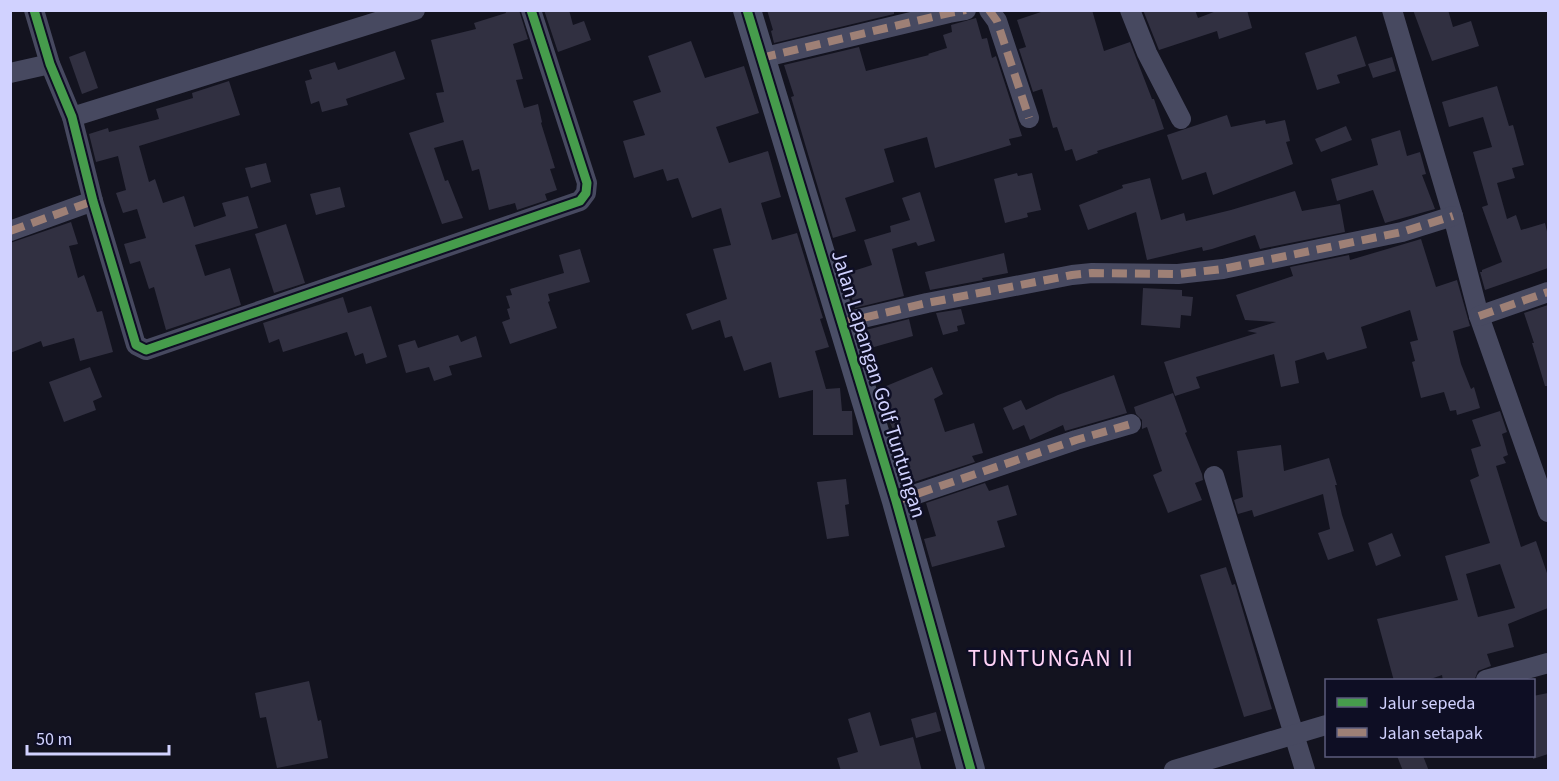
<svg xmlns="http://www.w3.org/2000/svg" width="1559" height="781" viewBox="0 0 1559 781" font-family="'Source Sans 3',sans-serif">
<rect width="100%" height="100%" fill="#13131f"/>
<!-- building -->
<g fill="#313041" fill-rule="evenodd">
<path d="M505,10h14l9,29 -15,5 10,35 -7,1 8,28 14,-4 4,18 -1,1 14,45 -5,1 7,21 -12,4 2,6 -30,10 -2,-7 -26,7 -10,-41 -7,2 -9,-31 -29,8 11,33 3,-1 15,38 -21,6 -33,-91 35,-11 -8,-29 8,-1 -13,-52 45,-11 -2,-6 32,-10z"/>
<path d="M544,10h25l4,15 11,-4 7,19 -33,12z"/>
<path d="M767,10h127v4l-120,29 -3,-12 2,-1z"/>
<path d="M1047,10h45l12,41 26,-9 22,57h2l10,30 -67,22 1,2 -22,8 -4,-12 -7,2 -8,-24 -4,1 -11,-39 -9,3 -14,-43 7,-2 -9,-27z"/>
<path d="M1143,10h52l3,8 21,-8h28l5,18 -33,11 -2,-8 -58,19z"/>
<path d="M1413,10h35l5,17 18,-6 8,25 -47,15z"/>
<path d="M976,18l6,21 5,-1 5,20 4,-2 26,80 -13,3 2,6 -76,23 -8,-31 -43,12 10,33 -49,16 11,33 -23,7 -42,-141 3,-1 -10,-31 75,-18 7,24 63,-16 -1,-1 19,-6 -4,-13 9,-3 -1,-7z"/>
<path d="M1356,36l10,30 -29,9 3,8 -23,7 -12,-37z"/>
<path d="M691,41l14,37 39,-12 15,47 -43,14 13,36 39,-12 13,46 -20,6 11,37 25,-7 26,85 -3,1 9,28 -14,4 11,38 14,-1 2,23h10l1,24h-40v-45l-34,8 -8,-36 -27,9 -12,-35 -7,2 -5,-18 -28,10 -6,-16 41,-15 -14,-50 18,-4 -10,-37 -29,10 -14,-40 -11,3 -4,-12 -29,9 -11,-37 22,-6 -12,-34 28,-9 -13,-36z"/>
<path d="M85,51l13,37 -16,6 -13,-37z"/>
<path d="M395,51l10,28 -59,20 2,6 -26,7 -3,-11 -8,3 -6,-23 7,-2 -3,-9 26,-8 3,8z"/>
<path d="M1392,57l4,14 -23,7 -5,-14z"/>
<path d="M229,81l11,34 -101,31 10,36 6,-3 8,24 21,-7 10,31 32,-11 -4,-13 26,-7 10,32 -63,17 10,31 25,-8 11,37 -75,25 -12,-43 -5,2 -9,-28 -10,3 -6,-20 22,-6 -9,-29 -14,4 -7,-20 10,-3 -8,-34 -22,6 -7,-28 19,-6 1,4 50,-13 -3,-10 37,-11 -1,-5z"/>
<path d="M1497,86l12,40 4,-1 11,40 -12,3 3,10 -18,5 10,36 9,-4 5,15 24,-7 3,13v32l-63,22 -5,-18h2v-2l20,-8 -20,-55 6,-2 -15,-53 19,-5 -9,-30 -34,10 -7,-25z"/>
<path d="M1227,115l4,12 34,-7 1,4 19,-4 5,21 -4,1 7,22 -80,31 -7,-23 -24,8 -15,-45z"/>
<path d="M1346,126l6,14 -31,12 -6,-13z"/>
<path d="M1400,130l7,26 13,-4 6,22 -4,1 13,34 -50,14 -12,-33 -36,11 -6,-22 47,-14 -7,-26z"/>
<path d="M266,163l5,19 -20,6 -6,-20z"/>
<path d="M1017,173l1,3 14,-3 9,37 -14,3 1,4 -23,6 -11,-44z"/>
<path d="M1150,178l11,42 23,-7 2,8 45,-11 64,-19 7,20 38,-7 5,28 -85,17 -5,-14 -43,14 -9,2 -1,-4 -55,13 -11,-48 -48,18 -9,-25 44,-17 -1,-3z"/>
<path d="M340,187l5,20 -29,8 -6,-21z"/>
<path d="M920,192l15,49 -17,5 -2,-4 -24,7 12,47 -49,12 -11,-34 28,-9 -8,-25 27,-8 -1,-6 20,-6 -8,-22z"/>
<path d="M71,222l7,22 -9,2 9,32 6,-3 13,37 5,-1 11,41 -33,9 -6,-23 -31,9 -2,-6 -31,12v-110z"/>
<path d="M286,224l19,59 -31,10 -19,-59z"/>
<path d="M1421,239l15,48 21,-7 13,46 -17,5 8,33 10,25 3,-2 6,21 -23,7 -1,-5 -6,1 -6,-19 -23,6 -9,-36 3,-1 -5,-19 8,-2 -8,-30 -49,17 6,21 -40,12 -3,-8 -29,9 4,22 -18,4 -7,-33 -78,23 4,11 -25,8 -11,-34 93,-29 -10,-2 29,-9 -31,-2 -9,-25 57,-19 -3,-9 59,-12 1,5z"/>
<path d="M580,249l10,33 -42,12 2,7 -2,1 9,26 -47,16 -8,-22 8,-3 -3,-10 3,-1 -4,-12 6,-1 -2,-6 54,-16 -5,-18z"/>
<path d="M1004,253l4,20 -26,5 1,2 -53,10 -5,-18z"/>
<path d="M1143,288l39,2v6l11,1 -2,19 -10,-1 -1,13 -39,-3z"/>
<path d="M343,297l5,16 23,-7 16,51 -21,7 -3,-11 -8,3 -8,-24 -64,20 -4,-13 -10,4 -6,-20z"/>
<path d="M1548,305v81h-3l-13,-43h2l-10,-30z"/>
<path d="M961,309l4,15 -8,2 1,5 -15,4 -7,-22z"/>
<path d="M909,319l4,17 -46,13 -5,-18z"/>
<path d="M458,335l3,7 15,-6 6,21 -33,9 3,9 -18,6 -5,-14 -23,6 -8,-28 17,-5 3,8z"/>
<path d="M90,367l12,30 -9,4 3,9 -32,12 -15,-40z"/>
<path d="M932,367l11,27 -9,5 11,33 29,-9 9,30 -11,3 3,6 -67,22 -11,-38 3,-1 -13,-29 -8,-27z"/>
<path d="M1114,375l13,38 -62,18 -2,-6 -33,15 -6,-15 -11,5 -10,-22 18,-8 5,10 32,-15z"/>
<path d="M1173,393l14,39 -2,1 17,41 1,6 -8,3 7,17 -34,13 -15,-38 9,-4 -15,-44 -5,2v-9l-6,-6 -2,-7z"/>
<path d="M1500,411l7,21 -5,2 6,21 -5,2 3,6 -10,3 25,81 15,-6 12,35v32l-40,16 6,23 -27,7 4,12 -13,5 -4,10h-31l-1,-6 -17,6h-31l-17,-62 81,-19 -13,-44 45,-13 -20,-63 9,-4 -8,-27 10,-3 -9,-26zM1500,564l15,44 -37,9 -12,-43z"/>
<path d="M1281,445l3,26 45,-13 8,27h-2l7,30 12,36 -26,9 -10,-27 12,-4 -7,-35 -69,23 -2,-7 -14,4 -4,-14 9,-3 -6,-46z"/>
<path d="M846,479l3,25 -4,1 4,31 -22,3 -10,-57z"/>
<path d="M985,483l4,8 19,-6 9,30 -20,6 8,26 -73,20 -8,-28 12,-3 -10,-33z"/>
<path d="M1392,533l9,23 -25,10 -8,-23z"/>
<path d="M1226,567l6,18 3,-1 37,125 -28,8 -44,-142z"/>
<path d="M309,681l9,40 3,-1 7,38 -51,10 -11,-51 -6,1 -5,-25z"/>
<path d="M1548,693v61l-15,5v-63z"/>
<path d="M870,712l10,34 33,-9 9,34h-81l-4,-13 21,-6 -10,-33z"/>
<path d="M936,712l5,19 -25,7 -5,-19z"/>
<path d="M1397,756h26l6,15h-26z"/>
</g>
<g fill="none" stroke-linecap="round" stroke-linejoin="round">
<!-- street -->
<g stroke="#474960" stroke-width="20">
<path d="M34,10l16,54 22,53 21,84 43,144 10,5 434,-149 6,-8 1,-10 -56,-173"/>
<path d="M989,10l8,11 32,97"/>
<path d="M1130,10l17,43 34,66"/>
<path d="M1392,10l61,206 26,100 69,196"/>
<path d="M761,58l188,-45 17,-3"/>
<path d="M10,73l40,-9"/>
<path d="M72,117l343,-107"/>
<path d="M10,231l83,-30"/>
<path d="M1479,316l69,-24"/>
<path d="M841,323l86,-20 145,-28 20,-2 86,1 45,-5 179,-37 51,-16"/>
<path d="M1214,476l91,294"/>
<path d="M896,501l180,-61 55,-16"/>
<path d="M1486,680l62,-17"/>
<path d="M1174,770l152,-45"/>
</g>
<!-- secondary -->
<path stroke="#4a4e66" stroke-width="28" d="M747,10l149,491 75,269"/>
<!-- quiet -->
<g stroke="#9e8076" stroke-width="8" stroke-dasharray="15 8" stroke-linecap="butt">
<path d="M989,10l8,11 32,97"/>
<path d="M761,58l188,-45 17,-3"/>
<path d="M10,231l83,-30"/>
<path d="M1479,316l69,-24"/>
<path d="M841,323l86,-20 145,-28 20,-2 86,1 45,-5 179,-37 51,-16"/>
<path d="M896,501l180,-61 55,-16"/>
</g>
<defs>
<g id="cycleway">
<path d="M34,10l16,54 22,53 21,84 43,144 10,5 434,-149 6,-8 1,-10 -56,-173"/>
<path d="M747,10l149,491 75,269"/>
</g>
</defs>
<!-- cycleway casing -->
<use href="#cycleway" stroke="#0e0e24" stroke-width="13"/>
<!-- cycleway -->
<use href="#cycleway" stroke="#469c4c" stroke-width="9"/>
</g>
<g text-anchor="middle" stroke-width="5" stroke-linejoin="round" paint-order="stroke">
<!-- street labels -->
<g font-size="21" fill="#d1d2ff" stroke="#0e0e24">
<text transform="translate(879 384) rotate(73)" y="7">Jalan Lapangan Golf Tuntungan</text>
</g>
<!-- quarter labels -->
<g font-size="24" letter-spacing="1.5" fill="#ffd3f6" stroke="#0e0e24">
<text x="1051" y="666">TUNTUNGAN II</text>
</g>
</g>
<!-- border -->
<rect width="1559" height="781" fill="none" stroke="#d1d2ff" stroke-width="24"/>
<!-- legend -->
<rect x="1325" y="679" width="210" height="78" fill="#0e0e24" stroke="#5c5c7c" stroke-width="1.5"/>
<rect x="1337" y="698" width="30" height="9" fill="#469c4c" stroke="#5c5c7c" stroke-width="1.5"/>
<text x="1379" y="709" font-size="18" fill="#d1d2ff">Jalur sepeda</text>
<rect x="1337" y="728" width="30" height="9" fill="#9e8076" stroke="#5c5c7c" stroke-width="1.5"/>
<text x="1379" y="739" font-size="18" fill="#d1d2ff">Jalan setapak</text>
<!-- scale -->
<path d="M27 745v9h142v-9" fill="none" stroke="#d1d2ff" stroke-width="3"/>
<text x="36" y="745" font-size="18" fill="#d1d2ff" stroke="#0e0e24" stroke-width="4.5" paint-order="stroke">50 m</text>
</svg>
